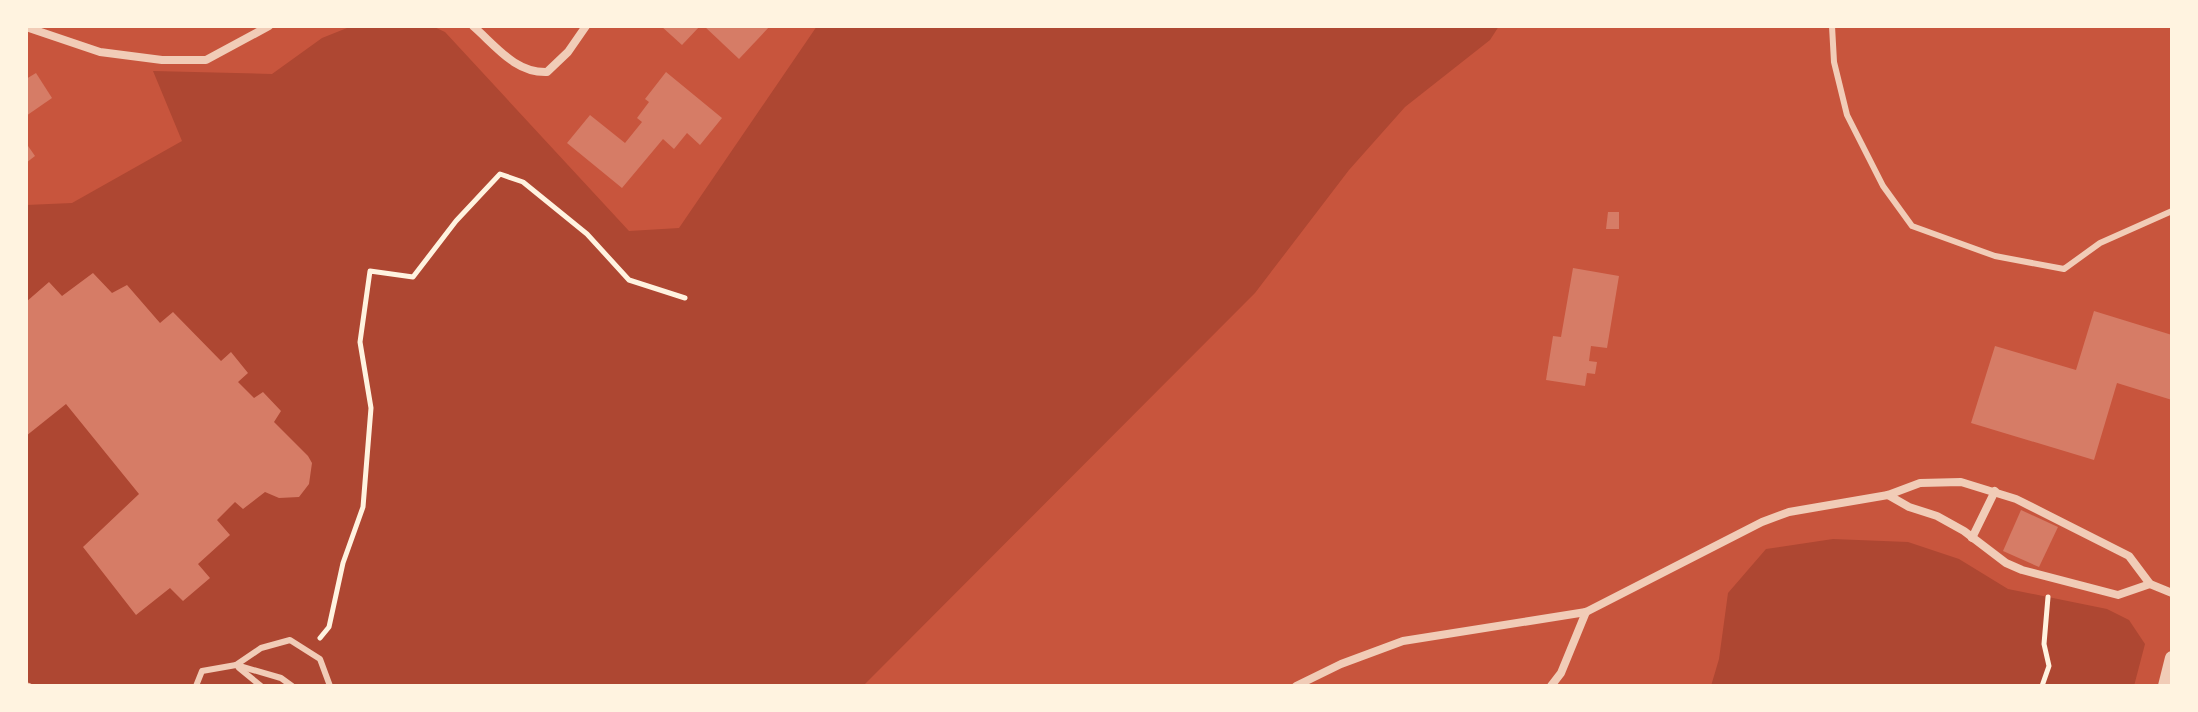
<svg xmlns="http://www.w3.org/2000/svg" width="2198" height="712" viewBox="0 0 2198 712" font-family="'PT Sans Narrow',sans-serif">
<rect width="100%" height="100%" fill="#c8553d"/>
<!-- green -->
<g fill="#ae4732">
<path d="M352,26h80l13,6 184,199 50,-3 138,-202h682l-9,14 -85,67 -56,63 -94,123 -392,393h-837v-481l46,-2 110,-62 -29,-70 119,3 50,-36z"/>
<path d="M1833,539l75,3 51,17 49,30 99,20 22,11 16,24 -11,42h-423l8,-27 9,-66 38,-44z"/>
</g>
<!-- building -->
<g fill="#d67c66">
<path d="M661,26h39l-18,19z"/>
<path d="M704,26h66l-31,33z"/>
<path d="M666,72l56,46 -22,27 -13,-12 -13,16 -11,-10 -41,49 -55,-45 23,-28 35,28 17,-21 -5,-4 12,-16 -4,-3z"/>
<path d="M36,73l16,25 -26,18v-37z"/>
<path d="M26,143l9,13 -9,7z"/>
<path d="M1608,212h11v17h-13z"/>
<path d="M1573,268l46,8 -12,72 -16,-2 -2,15 8,1 -2,12 -8,-1 -2,13 -39,-6 7,-44 8,1z"/>
<path d="M93,273l19,20 15,-8 33,38 13,-11 48,49 10,-9 17,21 -10,9 16,16 9,-6 18,19 -7,11 34,34 4,7 -3,21 -10,13 -20,1 -14,-6 -22,17 -8,-7 -18,18 13,15 -32,29 12,14 -27,23 -13,-13 -34,27 -53,-68 56,-53 -73,-90 -40,32v-134l23,-20 13,14z"/>
<path d="M2094,311l78,24v65l-55,-17 -23,77 -123,-37 24,-77 81,24z"/>
<path d="M2021,510l37,17 -19,40 -36,-16z"/>
</g>
<g fill="none" stroke-linecap="round" stroke-linejoin="round">
<!-- path -->
<g stroke="#fff3e0" stroke-width="5">
<path d="M320,638l9,-11 14,-64 20,-56 8,-99 -11,-66 10,-71 43,6 43,-56 44,-47 23,8 64,52 42,46 56,18"/>
<path d="M2042,686l7,-20 -5,-22 4,-47"/>
</g>
<!-- service -->
<g stroke="#f1ccb7" stroke-width="6">
<path d="M1832,26l2,36 13,53 36,71 29,40 83,30 69,13 36,-26 72,-32"/>
<path d="M236,665l25,-17 29,-8 30,19 10,27"/>
<path d="M239,668l22,18"/>
<path d="M26,685l3,1"/>
<path d="M196,686l6,-15 34,-6 45,13 11,8"/>
</g>
<!-- minor -->
<g stroke="#f1ccb7" stroke-width="8">
<path d="M473,26c23,20 42,47 74,46l21,-20 18,-26"/>
<path d="M26,27l74,25 62,8h44l63,-34"/>
<path d="M1888,495l21,12 28,9 27,15 42,32 16,7 96,25 32,-11"/>
<path d="M1972,538l23,-47"/>
<path d="M1296,686l45,-22 62,-23 183,-29 176,-90 27,-10 99,-17 32,-12 41,-1 55,17 113,57 21,28 22,9"/>
<path d="M1551,686l10,-13 25,-61"/>
</g>
<!-- tertiary -->
<path stroke="#f1ccb7" stroke-width="14" d="M2165,686l7,-28"/>
</g>
<!-- border -->
<rect width="2198" height="712" fill="none" stroke="#fff3e0" stroke-width="56"/>
</svg>
